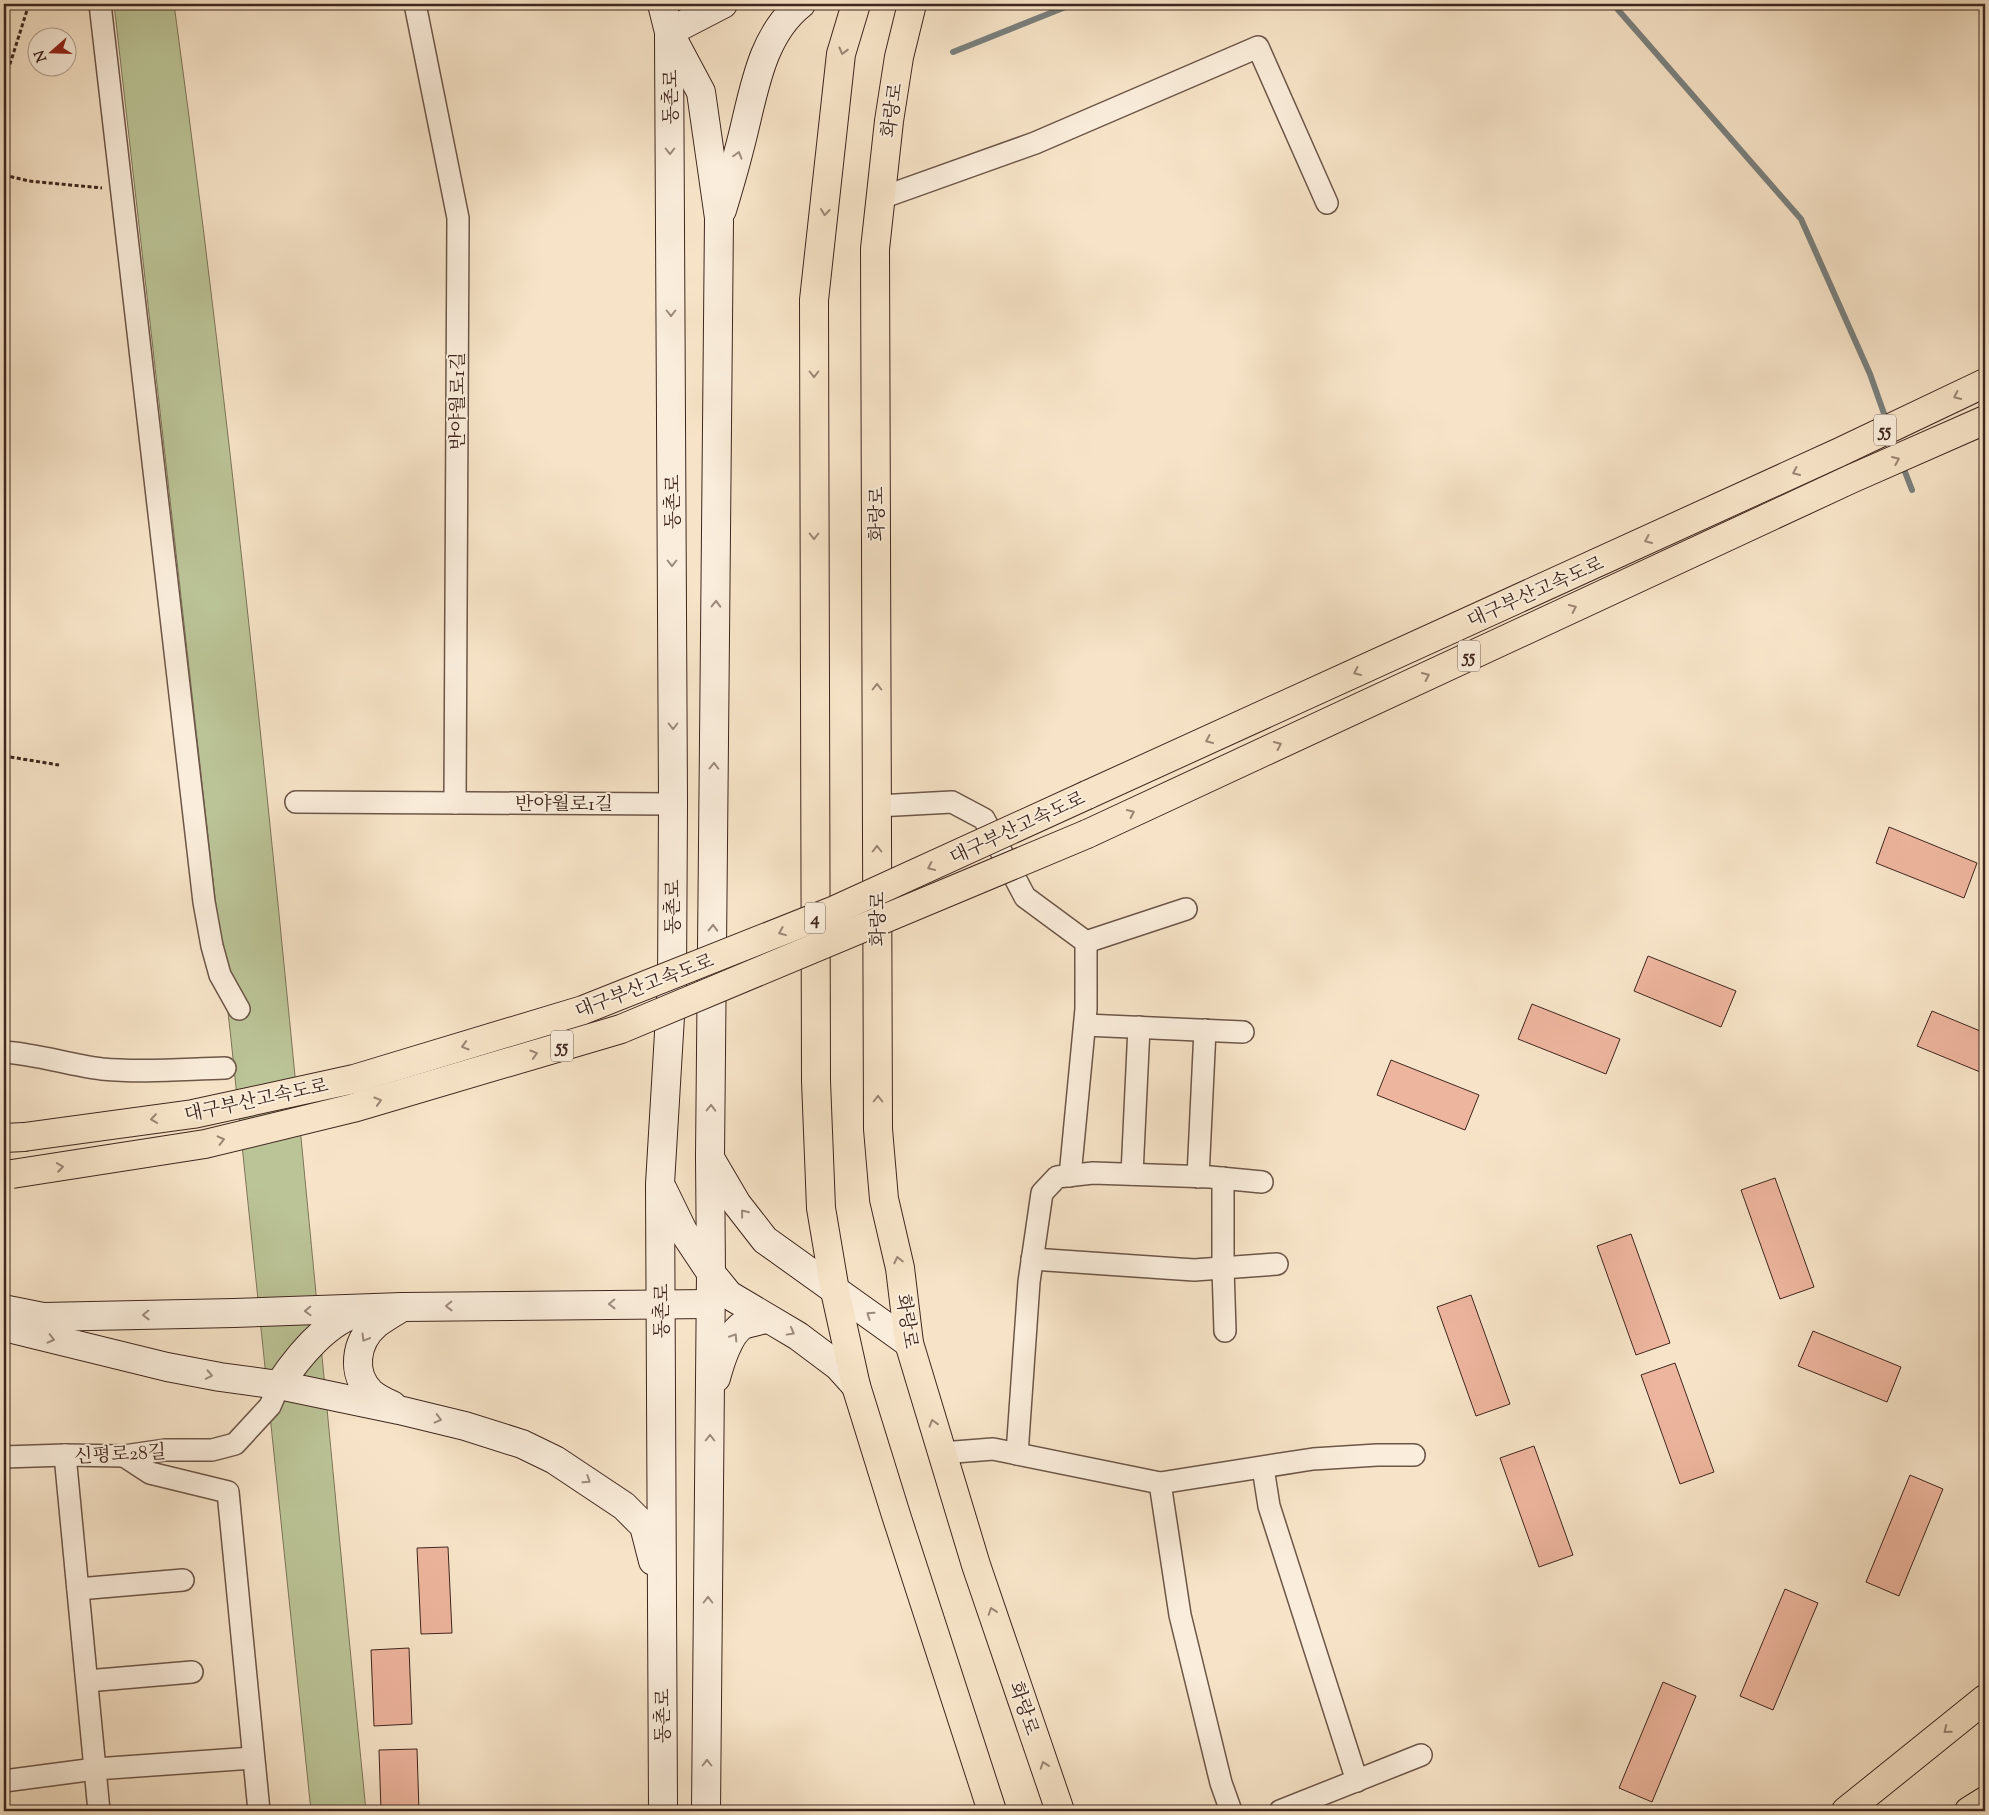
<svg xmlns="http://www.w3.org/2000/svg" width="1989" height="1815" viewBox="0 0 1989 1815" font-family="'Sorts Mill Goudy','Noto Serif KR',serif">
<rect width="100%" height="100%" fill="#f7e4c8"/>
<filter id="stains"><feTurbulence type="fractalNoise" baseFrequency=".004" numOctaves="4"/><feColorMatrix values="0 0 0 0 .2 0 0 0 0 .09 0 0 0 0 .02 0 0 0 .5 -.17"/></filter>
<radialGradient id="worn" r=".72"><stop offset=".6" stop-color="#630" stop-opacity="0"/><stop offset="1" stop-color="#630" stop-opacity=".3"/></radialGradient>
<!-- green -->
<path fill="#bbc497" stroke="#7d755a" d="M114,4h60c82,600 132,1204 192,1807h-55l-80,-772z"/>
<g fill="none" stroke-linecap="round" stroke-linejoin="round">
<!-- stream -->
<g stroke="#79807e" stroke-width="6">
<path d="M1613,4l188,215 69,155 17,48"/>
<path d="M953,52l120,-48"/>
<path d="M1902,464l10,26"/>
</g>
</g>
<!-- building -->
<g fill="#eeb59e" stroke="#3f261e">
<path d="M1889,827l88,36 -13,35 -88,-35z"/>
<path d="M1648,956l88,35 -15,36 -87,-36z"/>
<path d="M1532,1004l88,35 -14,35 -88,-35z"/>
<path d="M1932,1011l53,22v41l-68,-28z"/>
<path d="M1391,1060l88,35 -14,35 -88,-35z"/>
<path d="M1775,1178l39,109 -34,12 -39,-109z"/>
<path d="M1631,1234l39,109 -34,12 -39,-109z"/>
<path d="M1471,1295l39,109 -34,12 -39,-109z"/>
<path d="M1813,1331l88,36 -14,35 -89,-36z"/>
<path d="M1675,1363l39,109 -34,12 -39,-109z"/>
<path d="M1534,1446l39,109 -34,12 -39,-109z"/>
<path d="M1910,1475l33,14 -44,107 -33,-14z"/>
<path d="M448,1547l4,86 -31,1 -4,-86z"/>
<path d="M1785,1589l33,14 -45,107 -33,-14z"/>
<path d="M409,1648l3,76 -38,2 -3,-76z"/>
<path d="M1663,1682l33,14 -44,106 -33,-14z"/>
<path d="M417,1749l2,62h-38l-2,-61z"/>
</g>
<g fill="none" stroke-linecap="round" stroke-linejoin="round">
<defs>
<g id="street">
<path d="M100,4l104,898 8,44 8,29 19,34"/>
<path d="M415,4l43,214 -3,585"/>
<path d="M881,198l154,-55 223,-96 69,156"/>
<path d="M296,802l377,2"/>
<path d="M877,806l75,-4 32,17 41,78 61,45v67l-16,167"/>
<path d="M1086,942l100,-33"/>
<path d="M1085,1025l158,7"/>
<path d="M4,1052c33,2 65,13 98,17 41,4 83,0 123,-1"/>
<path d="M1132,1174l7,-147"/>
<path d="M1198,1177l7,-147"/>
<path d="M1223,1178v90l2,63"/>
<path d="M1032,1259l162,11 83,-6"/>
<path d="M942,1453l51,-4 167,34 153,-24 64,-4h37"/>
<path d="M1017,1454l12,-172 13,-89 15,-16 36,-4 117,4 52,5"/>
<path d="M65,1455l34,356"/>
<path d="M124,1456l26,17 78,19 31,319"/>
<path d="M4,1457l61,-2 59,1 41,-6h47l23,-6 35,-38 9,-21"/>
<path d="M1263,1468l6,38 88,275"/>
<path d="M1160,1483l20,132 41,168 10,28"/>
<path d="M78,1589l105,-9"/>
<path d="M87,1681l105,-9"/>
<path d="M4,1781l91,-12 158,-11"/>
<path d="M1280,1811l141,-56"/>
</g>
<g id="secondary">
<path d="M662,4l7,28 32,60 18,126 -9,939 1,116 -5,538"/>
<path d="M669,32l54,-28"/>
<path d="M722,210c6,-20 12,-40 17,-60 14,-50 19,-112 62,-146"/>
<path d="M710,1158l27,46 28,36 144,103"/>
<path d="M663,1190l20,41 28,42 18,22 69,41 40,30 18,20"/>
<path d="M8,1310l35,7 191,-4 168,-6 308,-3"/>
<path d="M4,1327l163,40 53,10 59,8 120,25 66,16 57,18 33,16 69,46 20,20 9,35"/>
<path d="M716,1378c4,-15 13,-45 27,-53 7,-3 16,-4 23,-6"/>
<path d="M279,1385c18,-27 49,-66 82,-73"/>
<path d="M392,1405c-7,-3 -15,-7 -21,-12 -20,-19 -16,-51 5,-69 8,-6 17,-11 26,-17"/>
<path d="M663,1811l-3,-627 12,-201 1,-179 -4,-768"/>
</g>
<g id="primary">
<path d="M856,4l-15,50 -27,246 2,781 5,127 14,83 21,95 40,129 96,296"/>
<path d="M912,4l-13,53 -10,64 -14,128 3,880 6,70 16,69 9,75 67,222 84,246"/>
</g>
<g id="highway">
<path d="M1087,795l753,-343 145,-69"/>
<path d="M1087,834l764,-355 134,-59"/>
<path d="M4,1138l20,-1"/>
<path d="M1846,1811l139,-112"/>
<path d="M1969,1811l16,-10"/>
</g>
</defs>
<!-- street casing -->
<use href="#street" stroke="#6d5648" stroke-width="24"/>
<!-- secondary casing -->
<use href="#secondary" stroke="#3f261e" stroke-width="30"/>
<!-- primary casing -->
<use href="#primary" stroke="#3f261e" stroke-width="30"/>
<!-- highway casing -->
<use href="#highway" stroke="#3f261e" stroke-width="30"/>
<!-- path -->
<g stroke="#3f261e" stroke-width="3" stroke-dasharray="4 2.5" stroke-linecap="butt">
<path d="M4,83l25,-79"/>
<path d="M4,175l25,6 73,7"/>
<path d="M4,756l55,9"/>
</g>
<!-- street -->
<use href="#street" stroke="#faeddb" stroke-width="21"/>
<!-- secondary -->
<use href="#secondary" stroke="#faeddb" stroke-width="28"/>
<!-- primary -->
<use href="#primary" stroke="#f7e4c8" stroke-width="28"/>
<!-- highway -->
<use href="#highway" stroke="#f7e4c8" stroke-width="28"/>
<defs>
<g id="highway-bridge">
<path d="M24,1137l169,-23 161,-35 229,-69 252,-100 252,-115"/>
<path d="M12,1174l193,-30 148,-36 268,-79 466,-195"/>
</g>
</defs>
<!-- highway-bridge casing -->
<use href="#highway-bridge" stroke="#3f261e" stroke-width="30" stroke-linecap="butt"/>
<!-- highway-bridge -->
<use href="#highway-bridge" stroke="#f7e4c8" stroke-width="28"/>
</g>
<!-- one-way arrows -->
<defs><path id="oneway-chevron" d="M-2-3.5L2.5 0L-2 3.5" fill="none" stroke-width="1.6" stroke-linecap="round" stroke-linejoin="round" transform="scale(1.25)"/></defs>
<g stroke="#9b8573">
<use href="#oneway-chevron" transform="translate(843 51) rotate(104)"/>
<use href="#oneway-chevron" transform="translate(825 212) rotate(96)"/>
<use href="#oneway-chevron" transform="translate(814 374) rotate(90)"/>
<use href="#oneway-chevron" transform="translate(1957 396) rotate(155)"/>
<use href="#oneway-chevron" transform="translate(1896 460) rotate(-23)"/>
<use href="#oneway-chevron" transform="translate(1796 472) rotate(156)"/>
<use href="#oneway-chevron" transform="translate(814 536) rotate(90)"/>
<use href="#oneway-chevron" transform="translate(1648 540) rotate(156)"/>
<use href="#oneway-chevron" transform="translate(1573 608) rotate(-25)"/>
<use href="#oneway-chevron" transform="translate(1357 672) rotate(156)"/>
<use href="#oneway-chevron" transform="translate(1426 676) rotate(-25)"/>
<use href="#oneway-chevron" transform="translate(877 687) rotate(-90)"/>
<use href="#oneway-chevron" transform="translate(1209 740) rotate(156)"/>
<use href="#oneway-chevron" transform="translate(1278 745) rotate(-25)"/>
<use href="#oneway-chevron" transform="translate(1131 813) rotate(-25)"/>
<use href="#oneway-chevron" transform="translate(877 849) rotate(-90)"/>
<use href="#oneway-chevron" transform="translate(931 867) rotate(155)"/>
<use href="#oneway-chevron" transform="translate(782 932) rotate(158)"/>
<use href="#oneway-chevron" transform="translate(465 1046) rotate(163)"/>
<use href="#oneway-chevron" transform="translate(534 1054) rotate(-17)"/>
<use href="#oneway-chevron" transform="translate(878 1099) rotate(-90)"/>
<use href="#oneway-chevron" transform="translate(378 1101) rotate(-17)"/>
<use href="#oneway-chevron" transform="translate(154 1119) rotate(172)"/>
<use href="#oneway-chevron" transform="translate(221 1140) rotate(-14)"/>
<use href="#oneway-chevron" transform="translate(60 1167) rotate(-9)"/>
<use href="#oneway-chevron" transform="translate(898 1260) rotate(-103)"/>
<use href="#oneway-chevron" transform="translate(933 1423) rotate(-107)"/>
<use href="#oneway-chevron" transform="translate(992 1611) rotate(-109)"/>
<use href="#oneway-chevron" transform="translate(1947 1730) rotate(141)"/>
<use href="#oneway-chevron" transform="translate(1044 1765) rotate(-109)"/>
</g>
<g stroke="#9c8a7c">
<use href="#oneway-chevron" transform="translate(670 151) rotate(90)"/>
<use href="#oneway-chevron" transform="translate(738 155) rotate(-74)"/>
<use href="#oneway-chevron" transform="translate(671 313) rotate(90)"/>
<use href="#oneway-chevron" transform="translate(672 563) rotate(90)"/>
<use href="#oneway-chevron" transform="translate(716 604) rotate(-89)"/>
<use href="#oneway-chevron" transform="translate(673 726) rotate(90)"/>
<use href="#oneway-chevron" transform="translate(714 766) rotate(-89)"/>
<use href="#oneway-chevron" transform="translate(713 928) rotate(-89)"/>
<use href="#oneway-chevron" transform="translate(711 1108) rotate(-89)"/>
<use href="#oneway-chevron" transform="translate(744 1213) rotate(-128)"/>
<use href="#oneway-chevron" transform="translate(612 1304) rotate(179)"/>
<use href="#oneway-chevron" transform="translate(449 1306) rotate(179)"/>
<use href="#oneway-chevron" transform="translate(308 1311) rotate(178)"/>
<use href="#oneway-chevron" transform="translate(146 1315) rotate(179)"/>
<use href="#oneway-chevron" transform="translate(870 1315) rotate(-145)"/>
<use href="#oneway-chevron" transform="translate(791 1332) rotate(29)"/>
<use href="#oneway-chevron" transform="translate(734 1337) rotate(-57)"/>
<use href="#oneway-chevron" transform="translate(365 1338) rotate(121)"/>
<use href="#oneway-chevron" transform="translate(51 1339) rotate(14)"/>
<use href="#oneway-chevron" transform="translate(209 1375) rotate(11)"/>
<use href="#oneway-chevron" transform="translate(438 1419) rotate(14)"/>
<use href="#oneway-chevron" transform="translate(710 1438) rotate(-90)"/>
<use href="#oneway-chevron" transform="translate(587 1480) rotate(33)"/>
<use href="#oneway-chevron" transform="translate(708 1600) rotate(-90)"/>
<use href="#oneway-chevron" transform="translate(707 1763) rotate(-90)"/>
</g>
<g text-anchor="middle" stroke-width="4" stroke-linejoin="round" paint-order="stroke">
<!-- shield labels -->
<g fill="#faeddb" stroke="#776257" stroke-width="1">
<rect x="1874" y="414.5" width="22" height="31" rx="4"/>
<rect x="1458" y="640.5" width="22" height="31" rx="4"/>
<rect x="805" y="902.5" width="20" height="31" rx="4"/>
<rect x="551" y="1030.5" width="22" height="31" rx="4"/>
</g>
<g font-size="18" font-weight="bold" fill="#3f261e">
<text x="1885" y="436">55</text>
<text x="1469" y="662">55</text>
<text x="815" y="924">4</text>
<text x="562" y="1052">55</text>
</g>
<!-- street labels -->
<g font-size="19" fill="#3f261e" stroke="#faeddb">
<text transform="translate(670 97) rotate(-90)" y="7">동촌로</text>
<text transform="translate(891 110) rotate(-82)" y="7">화랑로</text>
<text transform="translate(457 401) rotate(-90)" y="7">반야월로1길</text>
<text transform="translate(672 502) rotate(-90)" y="7">동촌로</text>
<text transform="translate(876 514) rotate(-90)" y="7">화랑로</text>
<text transform="translate(1535 591) rotate(-24)" y="7">대구부산고속도로</text>
<text x="564" y="810">반야월로1길</text>
<text transform="translate(1017 827) rotate(-25)" y="7">대구부산고속도로</text>
<text transform="translate(672 907) rotate(-90)" y="7">동촌로</text>
<text transform="translate(877 919) rotate(-90)" y="7">화랑로</text>
<text transform="translate(644 985) rotate(-21)" y="7">대구부산고속도로</text>
<text transform="translate(256 1099) rotate(-12)" y="7">대구부산고속도로</text>
<text transform="translate(661 1311) rotate(-90)" y="7">동촌로</text>
<text transform="translate(908 1321) rotate(81)" y="7">화랑로</text>
<text transform="translate(120 1453) rotate(-3)" y="7">신평로28길</text>
<text transform="translate(1025 1708) rotate(71)" y="7">화랑로</text>
<text transform="translate(662 1716) rotate(-90)" y="7">동촌로</text>
</g>
</g>
<!-- margin -->
<rect width="1989" height="1815" fill="none" stroke="#f7e4c8" stroke-width="20"/>
<rect x="5" y="5" width="1979" height="1805" fill="none" stroke="#3f261e" stroke-width="2.5"/>
<rect x="10" y="10" width="1969" height="1795" fill="none" stroke="#3f261e"/>
<!-- north arrow -->
<g transform="translate(52 52) rotate(250)"><circle r="24" fill="#faeddb" stroke="#af9d8f"/>
<path d="M0-4L9 19L0 12L-9 19Z" fill="#8f2418"/>
<text y="-8" font-size="14" font-weight="bold" text-anchor="middle" fill="#3f261e">N</text>
</g>
<rect width="100%" height="100%" filter="url(#stains)"/>
<rect width="100%" height="100%" fill="url(#worn)"/>
</svg>
